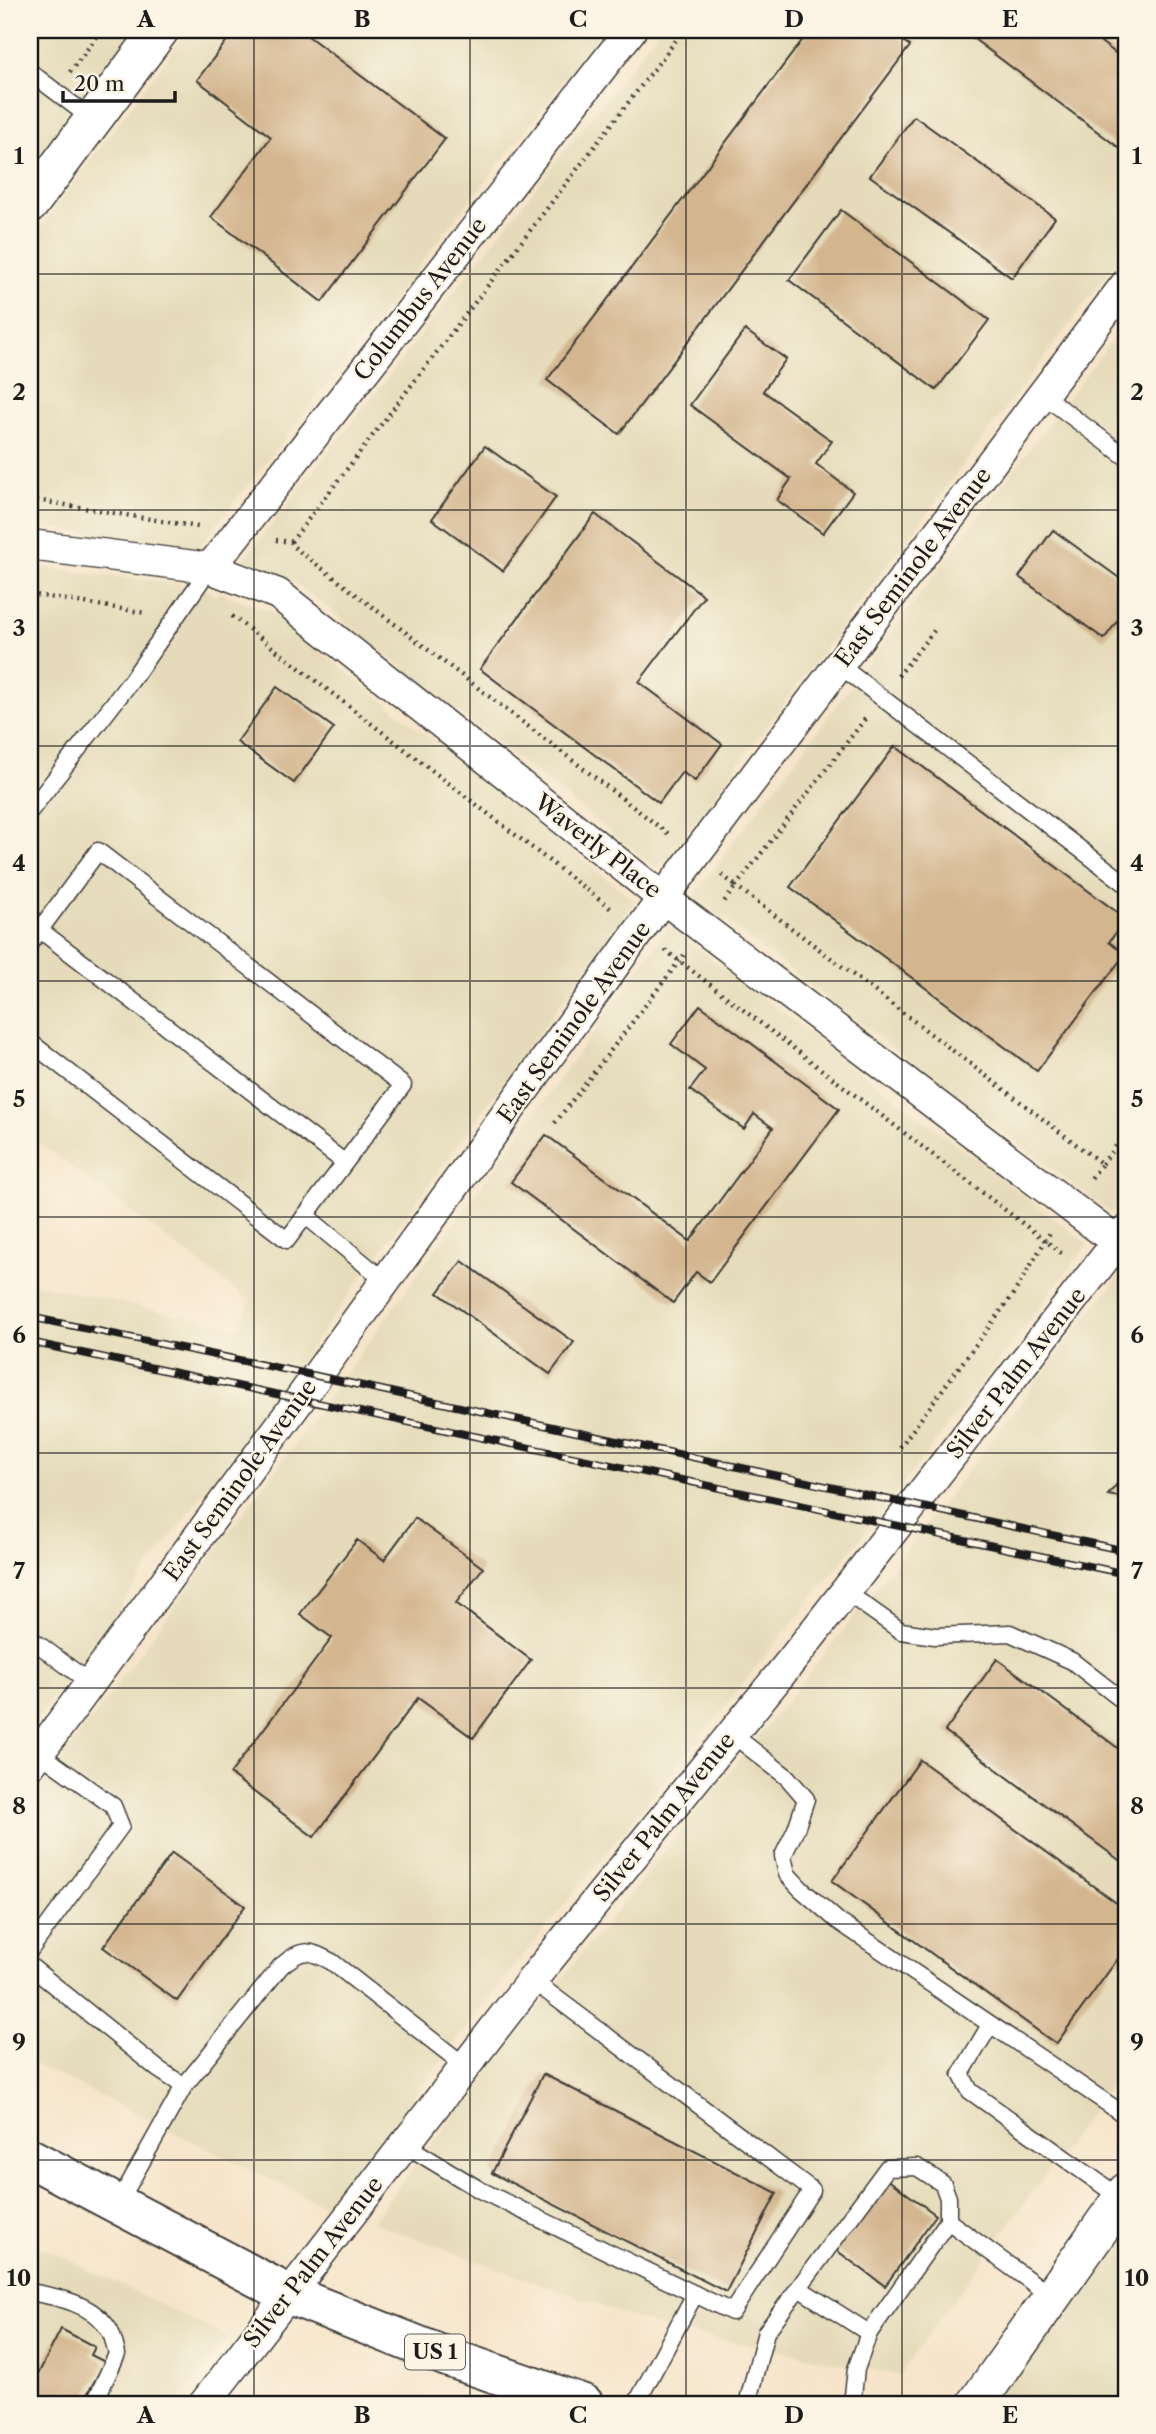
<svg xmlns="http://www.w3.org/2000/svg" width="1156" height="2434" viewBox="0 0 1156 2434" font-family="'Libre Caslon Text',serif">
<rect width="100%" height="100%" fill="#fcf5e5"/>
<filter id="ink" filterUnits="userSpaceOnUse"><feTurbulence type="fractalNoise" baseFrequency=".0143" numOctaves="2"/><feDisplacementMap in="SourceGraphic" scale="14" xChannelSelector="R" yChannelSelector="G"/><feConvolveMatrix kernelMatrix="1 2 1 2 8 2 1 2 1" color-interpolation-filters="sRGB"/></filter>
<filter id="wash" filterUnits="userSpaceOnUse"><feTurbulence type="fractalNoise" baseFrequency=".00686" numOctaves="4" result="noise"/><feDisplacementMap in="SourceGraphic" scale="28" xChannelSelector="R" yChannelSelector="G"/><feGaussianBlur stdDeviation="1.57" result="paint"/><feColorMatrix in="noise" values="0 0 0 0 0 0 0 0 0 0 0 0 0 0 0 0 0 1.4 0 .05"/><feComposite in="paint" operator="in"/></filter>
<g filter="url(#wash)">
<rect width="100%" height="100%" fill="#f6e5cb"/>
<!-- built -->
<g fill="#e5dbba">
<path d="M30,30h104l-104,138z"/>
<path d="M188,30h416l-405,517 -169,-22v-284z"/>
<path d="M659,30h467v219l-468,621 -367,-291 -47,-19z"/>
<path d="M1126,321v875l-14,18 -419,-318z"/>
<path d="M30,566l174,21 11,9 4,-4 51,19 365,290 -352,485 -253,342v-445l208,45 13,-26 -221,-166z"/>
<path d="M669,927l419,317 -208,270 -365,452 -187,241 -298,-145v-260l288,-390z"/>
<path d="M1126,1267v797l-227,311 -240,-48 -288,-105 179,-229 275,-339z"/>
<path d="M1126,2189v215h-155z"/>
<path d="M30,2243l39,17 158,77 -51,67h-146z"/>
</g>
<g id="blocks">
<!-- building -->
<g fill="#d3b58e">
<path d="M235,30h65l145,109 -123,163 -111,-85 60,-80 -74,-57z"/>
<path d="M810,30h78l22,16 -291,388 -72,-54z"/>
<path d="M962,30h123l41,31v92z"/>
<path d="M914,116l141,102 -43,60 -142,-102z"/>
<path d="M841,210l148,110 -53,70 -147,-110z"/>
<path d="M745,330l41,29 -23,32 69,50 -16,23 37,28 -30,41 -46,-33 14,-21 -101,-74z"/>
<path d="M485,446l71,51 -53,74 -71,-52z"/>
<path d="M595,514l109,82 -65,86 83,62 -27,37 -13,-9 -23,31 -179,-134z"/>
<path d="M1053,530l73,53v26l-22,30 -85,-62z"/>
<path d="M277,687l57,41 -40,55 -57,-41z"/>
<path d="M895,746l231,173 -17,23 16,12 -88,117 -247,-184z"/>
<path d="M700,1005l139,104 -129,173 -14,-10 -23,31 -162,-121 35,-47 144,106 83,-113 -19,-14 -10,15 -54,-39 15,-20 -34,-26z"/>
<path d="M462,1261l112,81 -24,32 -112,-81z"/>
<path d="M1126,1473v25l-18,-3z"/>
<path d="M415,1518l68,50 -27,35 75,57 -58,78 -55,-40 -104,139 -84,-63 102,-136 -32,-24 57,-74 27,20z"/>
<path d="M997,1659l129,95v111l-181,-134z"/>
<path d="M920,1760l206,150v57l-9,-7 -61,84 -224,-163z"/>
<path d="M172,1853l73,53 -68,95 -74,-54z"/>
<path d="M543,2074l234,119 -51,99 -234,-119z"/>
<path d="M887,2179l49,36 -51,71 -49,-36z"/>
<path d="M61,2329l34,18 -4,8 14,7 -23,42h-52v-14z"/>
</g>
</g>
</g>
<g filter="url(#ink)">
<use href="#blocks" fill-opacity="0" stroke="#3d3a36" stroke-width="2"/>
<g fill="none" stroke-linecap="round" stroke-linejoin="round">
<defs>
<g id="service">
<path d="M30,72l63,48"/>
<path d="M1043,395l83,62"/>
<path d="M839,665l287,219"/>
<path d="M30,811l101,-130 79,-113"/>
<path d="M40,930l304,232"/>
<path d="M30,943l68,-92 305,234 -116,155 -257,-198"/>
<path d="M305,1215l80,66"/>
<path d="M846,1592l55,39 34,5 75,-3 62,28 54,42"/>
<path d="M30,1638l60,45"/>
<path d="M732,1734l55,43 19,22 -10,30 -13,27 4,18 14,15 37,32 288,195"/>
<path d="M30,1950l91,-124 -8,-20 -74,-53"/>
<path d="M30,1966l128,103 26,17"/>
<path d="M990,2025l-29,49 9,17 152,108"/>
<path d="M404,2144l76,46 252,122 80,-122 -280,-210"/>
<path d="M118,2204l66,-118 97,-120c22,-18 26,-17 51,-4l133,104"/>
<path d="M948,2221l104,76"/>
<path d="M800,2289l69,44"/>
<path d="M30,2292c27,5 61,11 78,36 5,7 7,18 9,26l-23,50"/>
<path d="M636,2404l59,-110"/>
<path d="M747,2404l19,-72 121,-164 30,-1 26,17 5,14v23l-79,112 -13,36 -4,35"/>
</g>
<g id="minor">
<path d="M30,545l180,23 68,26 385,304 454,344 9,-1"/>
<path d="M210,568l421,-538"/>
<path d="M30,1765l270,-366 363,-501 463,-614"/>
<path d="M204,2404l328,-424 264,-325 330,-424"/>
</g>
<g id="tertiary">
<path d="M30,204l130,-174"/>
<path d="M976,2404l150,-212"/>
</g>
<path id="primary" d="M30,2158l258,136 159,63 137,47"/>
</defs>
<!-- service casing -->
<use href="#service" stroke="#3d3a36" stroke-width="19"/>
<!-- minor casing -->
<use href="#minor" stroke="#3d3a36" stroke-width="33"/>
<!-- tertiary casing -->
<use href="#tertiary" stroke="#3d3a36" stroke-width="40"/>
<!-- primary casing -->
<use href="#primary" stroke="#3d3a36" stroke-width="42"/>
<!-- path -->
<g stroke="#3d3a36" stroke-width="4.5" stroke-dasharray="2 5" stroke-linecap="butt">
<path d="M70,72l32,-42"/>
<path d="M30,126l10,-13"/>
<path d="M30,499l168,28"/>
<path d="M276,540l15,2 3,5 376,288"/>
<path d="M291,542l393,-512"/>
<path d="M30,594l116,19"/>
<path d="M232,616l382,295"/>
<path d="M898,676l39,-49"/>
<path d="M865,719l-129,167 366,278 -13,17"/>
<path d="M722,875l14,11 -13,17"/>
<path d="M665,950l399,305"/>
<path d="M555,1123l129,-168"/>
<path d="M1102,1164l24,-31"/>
<path d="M900,1447l114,-154 36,-60"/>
</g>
<!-- service -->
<use href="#service" stroke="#fff" stroke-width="16"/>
<!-- minor -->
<use href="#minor" stroke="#fff" stroke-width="30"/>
<!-- tertiary -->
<use href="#tertiary" stroke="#fff" stroke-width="37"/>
<!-- primary -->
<use href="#primary" stroke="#fff" stroke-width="38"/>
<defs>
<g id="rail">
<path d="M30,1317l287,59 809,175"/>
<path d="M30,1342l1096,232"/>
</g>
</defs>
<!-- rail casing -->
<use href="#rail" stroke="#1c1c1c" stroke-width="8"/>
<!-- rail -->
<use href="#rail" stroke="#fcf5e5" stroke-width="5" stroke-dasharray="16" stroke-linecap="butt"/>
</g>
</g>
<!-- grid -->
<path fill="none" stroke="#1c1c1c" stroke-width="2" stroke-opacity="0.55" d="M254,30v2374M470,30v2374M686,30v2374M902,30v2374M30,274h1096M30,510h1096M30,746h1096M30,981h1096M30,1217h1096M30,1453h1096M30,1688h1096M30,1924h1096M30,2160h1096"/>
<g text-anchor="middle" stroke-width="5" stroke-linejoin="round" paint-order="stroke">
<!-- shield labels -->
<rect fill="#fcf5e5" stroke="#5f5d58" stroke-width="2" x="405" y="2334.5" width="60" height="35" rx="5"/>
<g font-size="21" font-weight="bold" fill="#1c1c1c">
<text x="435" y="2359">US 1</text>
</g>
<!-- street labels -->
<g font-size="23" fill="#1c1c1c" stroke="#fcf5e5">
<text transform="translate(420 299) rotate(-52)" y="8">Columbus Avenue</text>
<text transform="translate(913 567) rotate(-53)" y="8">East Seminole Avenue</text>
<text transform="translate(598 846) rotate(38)" y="8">Waverly Place</text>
<text transform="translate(574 1022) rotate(-54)" y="8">East Seminole Avenue</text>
<text transform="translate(1016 1373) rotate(-52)" y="8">Silver Palm Avenue</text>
<text transform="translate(240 1480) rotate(-54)" y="8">East Seminole Avenue</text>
<text transform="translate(664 1817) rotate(-51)" y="8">Silver Palm Avenue</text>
<text transform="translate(313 2262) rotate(-52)" y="8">Silver Palm Avenue</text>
</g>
</g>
<!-- margin -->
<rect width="1156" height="2434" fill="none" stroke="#fcf5e5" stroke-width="77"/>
<!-- scale -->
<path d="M63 91v10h112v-10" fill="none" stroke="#1c1c1c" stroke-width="3.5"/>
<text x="74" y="91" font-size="21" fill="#1c1c1c" stroke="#fcf5e5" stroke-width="5" paint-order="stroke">20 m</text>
<rect x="38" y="38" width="1080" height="2358" fill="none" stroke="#1c1c1c" stroke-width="2.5"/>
<g font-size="23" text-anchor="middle" font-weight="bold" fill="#1c1c1c">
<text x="146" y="27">A</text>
<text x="362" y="27">B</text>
<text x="578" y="27">C</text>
<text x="794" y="27">D</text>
<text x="1010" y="27">E</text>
<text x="19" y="164">1</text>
<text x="1137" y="164">1</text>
<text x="19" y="400">2</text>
<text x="1137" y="400">2</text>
<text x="19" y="636">3</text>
<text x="1137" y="636">3</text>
<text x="19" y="871">4</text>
<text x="1137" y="871">4</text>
<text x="19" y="1107">5</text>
<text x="1137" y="1107">5</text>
<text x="19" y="1343">6</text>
<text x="1137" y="1343">6</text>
<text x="19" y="1579">7</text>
<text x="1137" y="1579">7</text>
<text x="19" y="1814">8</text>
<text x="1137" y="1814">8</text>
<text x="19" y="2050">9</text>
<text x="1137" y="2050">9</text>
<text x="19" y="2286">10</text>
<text x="1137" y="2286">10</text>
<text x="146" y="2423">A</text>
<text x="362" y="2423">B</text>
<text x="578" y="2423">C</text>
<text x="794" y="2423">D</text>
<text x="1010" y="2423">E</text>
</g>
</svg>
